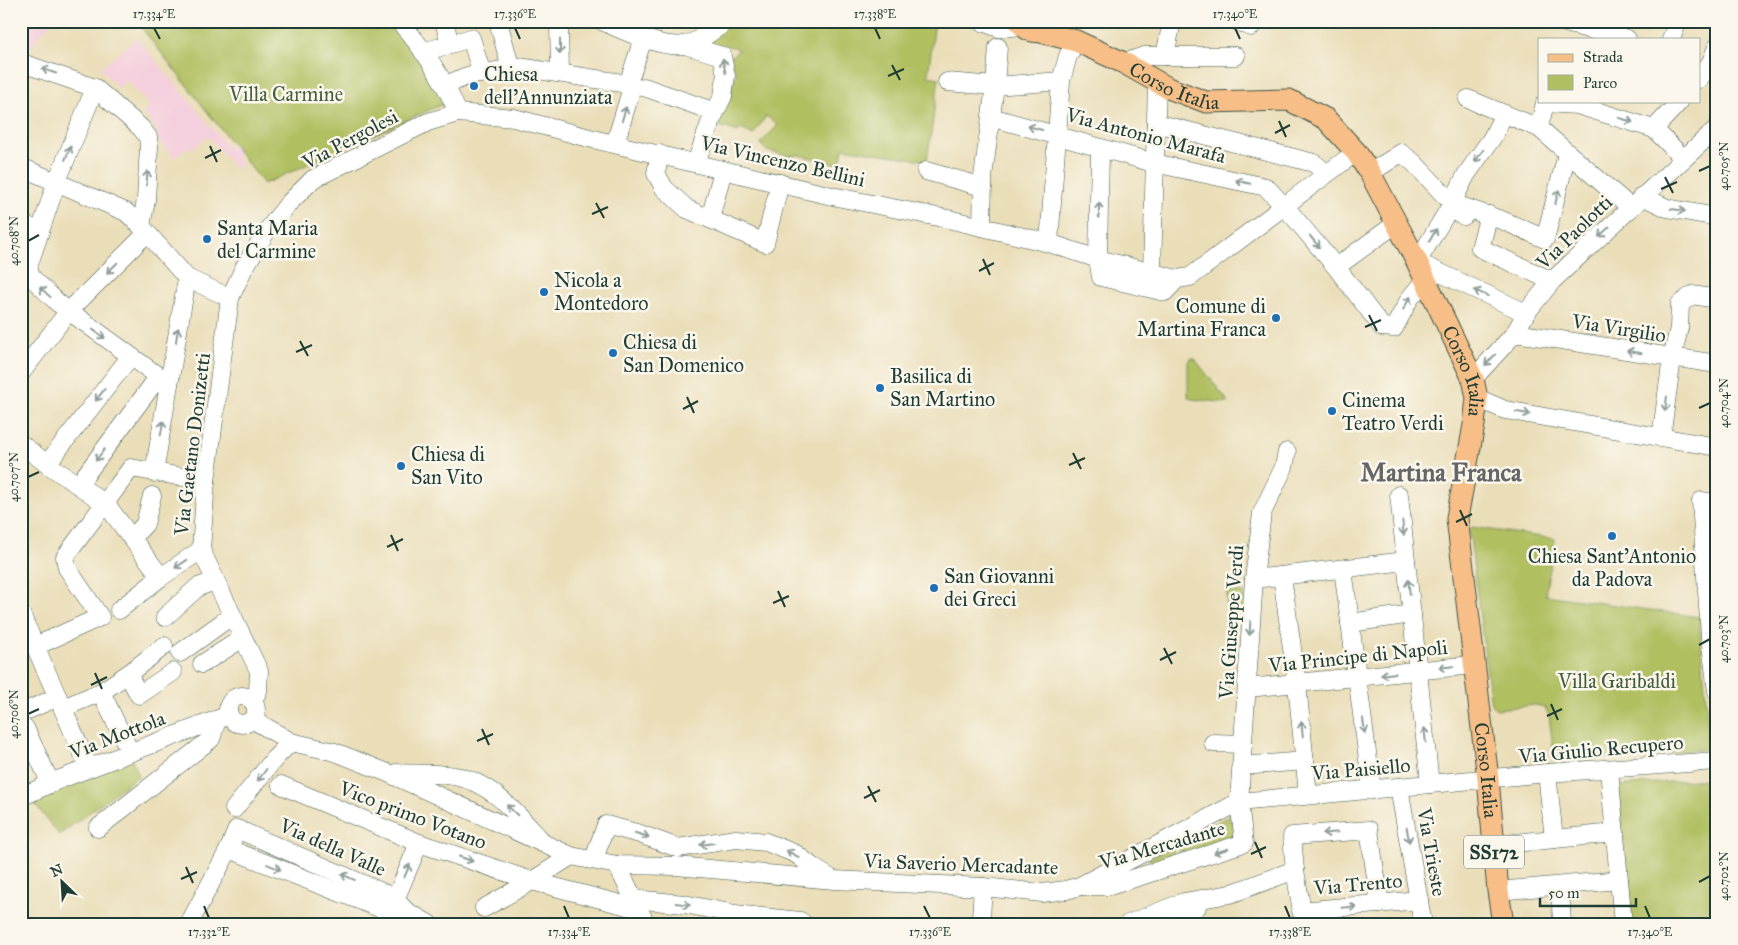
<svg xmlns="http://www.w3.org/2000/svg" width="1738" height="945" viewBox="0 0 1738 945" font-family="'IM FELL Great Primer',serif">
<rect width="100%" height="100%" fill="#fbf7ec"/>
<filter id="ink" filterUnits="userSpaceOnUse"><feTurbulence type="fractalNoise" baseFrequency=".02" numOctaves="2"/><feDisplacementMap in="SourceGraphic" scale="10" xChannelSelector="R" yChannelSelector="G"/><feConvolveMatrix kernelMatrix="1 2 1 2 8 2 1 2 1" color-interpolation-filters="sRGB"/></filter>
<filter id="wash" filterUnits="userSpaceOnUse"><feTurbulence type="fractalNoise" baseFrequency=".0096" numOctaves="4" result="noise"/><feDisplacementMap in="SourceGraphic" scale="20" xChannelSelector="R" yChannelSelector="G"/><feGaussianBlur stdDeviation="1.12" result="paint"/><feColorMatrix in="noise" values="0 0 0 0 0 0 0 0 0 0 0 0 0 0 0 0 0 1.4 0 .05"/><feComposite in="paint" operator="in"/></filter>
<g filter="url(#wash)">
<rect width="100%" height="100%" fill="#eadeb9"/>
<!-- built -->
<g fill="#f4cfdd">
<path d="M21,21h32l-17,17 2,2 -17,16z"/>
<path d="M137,38l92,111 5,-4 6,8 -4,3 6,8 -6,5 -28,-33 -17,14 -4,-4 -12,12 -22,-24 4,-4 -14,-17 7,-6 -23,-27 -9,8 -17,-20z"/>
</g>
<!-- green -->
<g fill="#b0bf61" stroke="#687e4a">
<path d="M145,21h249l11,12 40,70 -181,81 -124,-158z"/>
<path d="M731,21h204l-7,55 11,2 -12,83 -84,-13 -3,17 -45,-11 -1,3 -27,-6 -7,-7 18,-19 -12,-9 -13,19 -13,-7 -2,4 -24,-8 10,-15 13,-37 -10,-13 12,-9 -5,-3 -34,-4z"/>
<path d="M1194,358l33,42v3l-36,-4 -3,-2v-35l2,-3z"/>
<path d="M1472,527l83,12 -10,56 154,22 11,132 -155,13 -6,-46 -4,-9 -10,-2 -39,4 -5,-5 -22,-174z"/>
<path d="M1227,592l17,1 -1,18 -17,-1z"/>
<path d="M131,757l8,18 -80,60 -28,-36z"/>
<path d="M1707,779l10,144 -85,1 -14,-138z"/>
<path d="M1233,814l3,23 -58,19v-14z"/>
<path d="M1173,847l1,11 -23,6 -2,-6z"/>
</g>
</g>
<g filter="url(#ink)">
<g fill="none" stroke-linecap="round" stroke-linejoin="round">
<defs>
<g id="minor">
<path d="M399,21c24,27 45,58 59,92"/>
<path d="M444,21l6,23"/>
<path d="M498,21l13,48"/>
<path d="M559,21l1,52"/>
<path d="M602,21c20,9 60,28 81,24 15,-2 31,-15 44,-24"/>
<path d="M980,21l19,7 24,-2"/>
<path d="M1236,21l15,6"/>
<path d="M1558,21l69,18"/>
<path d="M1671,39l7,-18"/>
<path d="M685,45l37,11 4,20 -3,20 -13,27 -14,40"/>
<path d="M423,52l48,-14 11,36"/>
<path d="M1165,56l7,-35"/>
<path d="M1124,63l20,-7h92"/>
<path d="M21,64l7,1 67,23 46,40 7,9 1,9 -3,54 -5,26"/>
<path d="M1699,79l12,-17 6,-15"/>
<path d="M947,82l48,4 3,-39"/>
<path d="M446,85l21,-9 52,-9 109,17"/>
<path d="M644,87l71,25"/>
<path d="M1468,99l71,29 91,79"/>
<path d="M991,117l163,46 112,24 27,29 43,51 46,60 12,1 16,-30 15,-18"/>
<path d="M1156,123l158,40 12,10"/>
<path d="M1539,128l6,-25 32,2 77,24 29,29"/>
<path d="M1654,129l26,-28"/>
<path d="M615,144l15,-50 -2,-10 15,-45"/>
<path d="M1100,148l-2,111 3,18 64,15 12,-13"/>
<path d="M660,154l-4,19 8,15 23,21 78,34 15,-60"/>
<path d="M21,167l105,45 15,14 46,52 43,20"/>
<path d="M926,171l57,16"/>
<path d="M1370,173l31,-20 12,9 39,41 52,18 41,18 22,-85"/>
<path d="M1642,196l25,12 50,9"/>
<path d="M1452,203l14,-28 26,-37 12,-24"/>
<path d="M1489,215l-9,33 72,33"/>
<path d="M1464,216l-15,-7 -32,53 109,51"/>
<path d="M710,219l13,-49"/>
<path d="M21,223l19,9"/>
<path d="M982,227l1,-50 12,-91 66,-5"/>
<path d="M1049,243l12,-162 7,-25 8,-15"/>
<path d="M28,267l3,10 27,26 111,81"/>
<path d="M1336,267l61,-44"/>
<path d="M1152,272l5,-190"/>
<path d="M21,274l7,-7 29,-86 38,-93"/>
<path d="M1515,333l202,31"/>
<path d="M21,373l47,-61 79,-79"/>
<path d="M1473,379l42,-46 11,-20 26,-32 165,-153"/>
<path d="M1477,398l28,12 212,37"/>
<path d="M1661,438l11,-80 7,-30 1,-24 12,-9 25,4"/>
<path d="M21,444l26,20 59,40 55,73"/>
<path d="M47,464l83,-107"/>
<path d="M154,473l33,-195"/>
<path d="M78,485l81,-109"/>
<path d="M1399,495l31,289"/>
<path d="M1717,503l-16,-2 9,135 7,55"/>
<path d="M132,538l13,-14 7,-28"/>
<path d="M1343,569l29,221"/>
<path d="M1282,576l15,108 11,111"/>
<path d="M1254,579l152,-18"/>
<path d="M119,610l42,-33 40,-27"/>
<path d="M21,614l68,154"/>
<path d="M165,617l33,-30 17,-6"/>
<path d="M1350,623l62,-9"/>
<path d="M36,646l64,-29 -33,-49 -2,-11 66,-89 75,13"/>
<path d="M180,653l43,-31 10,-5"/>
<path d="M202,664l41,-26"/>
<path d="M128,674l11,21 34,-23"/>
<path d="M1248,688l225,-23"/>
<path d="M101,692l29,60"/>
<circle cx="242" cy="710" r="14"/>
<path d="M252,701l6,-10 1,-20 -58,-121 5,-69 24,-183 14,-30 22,-36 22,-28 25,-25 115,-57 30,-9 56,5 83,22 235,56 116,23 101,24 49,16 79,20 13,-2 166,-125"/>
<path d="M63,708l38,-16 27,-18 36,-28"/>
<path d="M21,713l37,-16"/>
<path d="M252,719l39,23 44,10 53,21 183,83 46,9 59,1 158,14 149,7 59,6 24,-3 14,-4 159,-84 308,-29 170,-12"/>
<path d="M25,728l26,56"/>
<path d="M1213,743l30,1"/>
<path d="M1241,766l64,-5"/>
<path d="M1609,769l14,155"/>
<path d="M396,773c20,1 40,0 58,3 36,5 63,38 86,63"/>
<path d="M1547,773l7,66"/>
<path d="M281,785l138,58 113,38 107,28"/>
<path d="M1399,787l24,137"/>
<path d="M21,797l37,-17 171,-65"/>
<path d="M234,809l41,-51 16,-16"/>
<path d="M98,828l113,-89 6,-19"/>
<path d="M1494,845l121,-12"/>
<path d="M229,849l155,61 22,1 -4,13"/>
<path d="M594,859l12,-34 34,9 38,14 58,-9 30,3 30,12 18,14 16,10"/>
<path d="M617,865l29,59"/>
<path d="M1080,886h30l134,-43 -5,-41 15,-223 8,-66 22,-46 3,-15"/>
<path d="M1560,886l2,38"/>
<path d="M1498,891l121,-11"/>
<path d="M634,899l50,5 51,10 65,7 4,3"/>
<path d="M395,900l24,-57"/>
<path d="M484,908l48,-27 39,-25"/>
<path d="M1301,911l118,-11"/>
<path d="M191,924l1,-6 37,-69 8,-20 156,68 13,14 23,13"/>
<path d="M982,924l-1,-6 2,-31"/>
<path d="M1128,924l56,-22 46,-8 65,-24"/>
<path d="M1181,924l-3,-10 19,-7"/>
<path d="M1304,924l-9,-54 -3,-34 77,-6 11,74"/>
</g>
<g id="major">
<path d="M1019,21c9,13 23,14 34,3"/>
<path id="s1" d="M1041,32l35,9 48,22 44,25 38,14 83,-2 37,19 30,33 14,21 47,89 56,117 4,19 -3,27 -17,93 31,261 10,112 5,33"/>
</g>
</defs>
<!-- minor casing -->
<use href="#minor" stroke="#3d5548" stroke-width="19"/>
<!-- major casing -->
<use href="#major" stroke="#3d5548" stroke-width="23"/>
<!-- minor -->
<use href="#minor" stroke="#fff" stroke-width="18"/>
<!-- major -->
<use href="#major" stroke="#f7be87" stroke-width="21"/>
</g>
<!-- one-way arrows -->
<defs><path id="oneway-shaft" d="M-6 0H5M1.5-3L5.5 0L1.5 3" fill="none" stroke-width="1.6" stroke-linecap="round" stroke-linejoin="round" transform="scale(1.25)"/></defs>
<g stroke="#8f9e9a">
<use href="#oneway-shaft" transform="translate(560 47) rotate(90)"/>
<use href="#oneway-shaft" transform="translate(724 66) rotate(-103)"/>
<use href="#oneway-shaft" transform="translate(49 71) rotate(-161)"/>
<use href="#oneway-shaft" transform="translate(624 114) rotate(-73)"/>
<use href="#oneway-shaft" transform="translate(1626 120) rotate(17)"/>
<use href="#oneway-shaft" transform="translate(1035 128) rotate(-165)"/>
<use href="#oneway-shaft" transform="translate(68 153) rotate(-68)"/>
<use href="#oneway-shaft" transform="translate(1479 156) rotate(125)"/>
<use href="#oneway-shaft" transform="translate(147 178) rotate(-86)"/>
<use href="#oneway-shaft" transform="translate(1243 182) rotate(-167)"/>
<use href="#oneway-shaft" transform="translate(1557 197) rotate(-75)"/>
<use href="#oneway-shaft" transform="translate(1099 210) rotate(-89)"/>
<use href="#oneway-shaft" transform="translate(1678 210) rotate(10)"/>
<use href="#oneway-shaft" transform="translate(1604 232) rotate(137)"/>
<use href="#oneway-shaft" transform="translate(1433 235) rotate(-60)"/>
<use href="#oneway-shaft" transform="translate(1315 242) rotate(50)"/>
<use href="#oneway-shaft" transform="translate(112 268) rotate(135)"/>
<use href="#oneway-shaft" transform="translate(45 292) rotate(-137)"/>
<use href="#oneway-shaft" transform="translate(1481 293) rotate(-156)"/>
<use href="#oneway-shaft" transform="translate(1407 303) rotate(-60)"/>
<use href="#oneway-shaft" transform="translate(99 334) rotate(36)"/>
<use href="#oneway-shaft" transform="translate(177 335) rotate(-81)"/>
<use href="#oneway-shaft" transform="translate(1634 352) rotate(-171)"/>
<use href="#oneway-shaft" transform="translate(1490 360) rotate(133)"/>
<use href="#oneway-shaft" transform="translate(100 395) rotate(128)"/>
<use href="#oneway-shaft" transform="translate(1666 404) rotate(97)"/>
<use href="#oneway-shaft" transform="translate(1523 413) rotate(10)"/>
<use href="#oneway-shaft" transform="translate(162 428) rotate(-80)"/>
<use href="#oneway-shaft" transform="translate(100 455) rotate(127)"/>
<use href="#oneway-shaft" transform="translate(1403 528) rotate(85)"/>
<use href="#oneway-shaft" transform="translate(181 564) rotate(146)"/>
<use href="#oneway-shaft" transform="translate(1409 587) rotate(-97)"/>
<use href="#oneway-shaft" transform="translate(1250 628) rotate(93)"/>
<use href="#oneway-shaft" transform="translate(1446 667) rotate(174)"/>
<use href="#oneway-shaft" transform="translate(1388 674) rotate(173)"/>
<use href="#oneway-shaft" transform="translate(1364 726) rotate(82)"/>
<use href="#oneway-shaft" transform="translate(1302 729) rotate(-96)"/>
<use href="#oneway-shaft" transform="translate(1425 735) rotate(-96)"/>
<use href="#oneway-shaft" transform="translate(262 775) rotate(127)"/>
<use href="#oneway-shaft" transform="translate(512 810) rotate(-136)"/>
<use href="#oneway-shaft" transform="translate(1330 833) rotate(175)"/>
<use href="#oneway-shaft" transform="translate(642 835) rotate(17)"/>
<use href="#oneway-shaft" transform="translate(1408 835) rotate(80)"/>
<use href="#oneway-shaft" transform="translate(707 844) rotate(172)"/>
<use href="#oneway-shaft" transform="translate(1221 851) rotate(162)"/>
<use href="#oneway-shaft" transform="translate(793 854) rotate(-152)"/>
<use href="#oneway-shaft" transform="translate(466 859) rotate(19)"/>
<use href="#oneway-shaft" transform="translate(274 867) rotate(22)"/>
<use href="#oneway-shaft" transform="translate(407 871) rotate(-67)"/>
<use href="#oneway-shaft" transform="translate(348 877) rotate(-156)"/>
<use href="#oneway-shaft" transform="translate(683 904) rotate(8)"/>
<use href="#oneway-shaft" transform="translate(1349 907) rotate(-5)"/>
</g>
</g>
<!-- ticks -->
<path fill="none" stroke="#1f3d34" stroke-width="2" d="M154,28l6,11M515,28l5,11M875,28l5,11M1235,28l5,11M892,65l8,15M888,76l16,-7M1279,121l7,16M1275,133l15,-8M210,146l7,16M205,158l16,-8M1699,171l11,-5M1665,177l8,16M1661,189l16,-7M596,203l8,15M592,214l16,-7M28,241l11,-6M983,259l7,16M979,271l15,-8M1369,315l8,16M1365,327l16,-7M300,341l8,15M296,352l16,-7M687,397l7,16M1699,408l11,-5M683,409l15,-8M1073,453l8,16M1069,465l16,-7M28,477l11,-5M1460,510l7,16M1456,522l16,-8M391,535l7,16M387,547l16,-8M778,591l7,16M773,603l16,-7M1699,645l11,-6M1164,648l8,16M1160,660l16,-8M95,673l7,16M91,685l16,-8M1551,704l7,16M28,714l11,-5M1547,716l15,-7M482,729l7,16M477,741l16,-7M868,786l8,16M864,798l16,-8M1255,842l7,16M1251,854l15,-7M186,867l7,16M181,879l16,-7M1699,882l11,-6M204,906l5,12M564,906l5,12M924,906l6,12M1285,906l5,12M1645,906l5,12"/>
<!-- markers -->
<g fill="#1f6fb2" stroke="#fbf7ec" stroke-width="2">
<circle cx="474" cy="86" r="5"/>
<circle cx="207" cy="239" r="5"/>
<circle cx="544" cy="292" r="5"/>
<circle cx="1276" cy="318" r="5"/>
<circle cx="613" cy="353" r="5"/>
<circle cx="880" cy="388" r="5"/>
<circle cx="1332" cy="411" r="5"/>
<circle cx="401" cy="466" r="5"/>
<circle cx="1612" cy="536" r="5"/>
<circle cx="934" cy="588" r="5"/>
</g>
<g text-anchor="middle" stroke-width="5" stroke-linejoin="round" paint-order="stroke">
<!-- shield labels -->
<rect fill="#fbf7ec" stroke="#61756b" stroke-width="1" x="1464" y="835.5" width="60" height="33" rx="4"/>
<g font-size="19" font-weight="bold" fill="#1f3d34">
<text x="1494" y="859">SS172</text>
</g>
<!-- poi labels -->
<g font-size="20" fill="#1f3d34" stroke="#fbf7ec" text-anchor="start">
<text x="484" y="81">Chiesa<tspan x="484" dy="23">dell'Annunziata</tspan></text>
<text x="217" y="235">Santa Maria<tspan x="217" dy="23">del Carmine</tspan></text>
<text x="554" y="287">Nicola a<tspan x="554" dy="23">Montedoro</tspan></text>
<text x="1266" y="313" text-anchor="end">Comune di<tspan x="1266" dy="23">Martina Franca</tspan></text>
<text x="623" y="349">Chiesa di<tspan x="623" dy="23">San Domenico</tspan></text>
<text x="890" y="383">Basilica di<tspan x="890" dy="23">San Martino</tspan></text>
<text x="1342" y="407">Cinema<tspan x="1342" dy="23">Teatro Verdi</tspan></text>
<text x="411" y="461">Chiesa di<tspan x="411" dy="23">San Vito</tspan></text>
<text x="1612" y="563" text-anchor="middle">Chiesa Sant'Antonio<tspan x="1612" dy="23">da Padova</tspan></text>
<text x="944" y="583">San Giovanni<tspan x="944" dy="23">dei Greci</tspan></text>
</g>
<!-- street labels -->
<g font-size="20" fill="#1f3d34" stroke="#fbf7ec">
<text dy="7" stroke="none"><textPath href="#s1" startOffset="145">Corso Italia</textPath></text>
<text transform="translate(1146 135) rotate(15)" y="7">Via Antonio Marafa</text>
<text transform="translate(350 139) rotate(-28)" y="7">Via Pergolesi</text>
<text transform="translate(783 161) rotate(13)" y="7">Via Vincenzo Bellini</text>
<text transform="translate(1574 232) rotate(-44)" y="7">Via Paolotti</text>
<text transform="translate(1619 328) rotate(9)" y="7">Via Virgilio</text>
<text dy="7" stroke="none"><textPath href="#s1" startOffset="595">Corso Italia</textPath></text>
<text transform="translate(192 444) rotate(-83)" y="7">Via Gaetano Donizetti</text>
<text transform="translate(1231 622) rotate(-86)" y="7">Via Giuseppe Verdi</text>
<text transform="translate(1358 656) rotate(-6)" y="7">Via Principe di Napoli</text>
<text transform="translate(117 735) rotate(-21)" y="7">Via Mottola</text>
<text transform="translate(1601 749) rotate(-5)" y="7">Via Giulio Recupero</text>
<text transform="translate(1361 769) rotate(-5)" y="7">Via Paisiello</text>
<text dy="7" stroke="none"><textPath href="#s1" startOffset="1000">Corso Italia</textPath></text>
<text transform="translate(413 815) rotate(21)" y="7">Vico primo Votano</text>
<text transform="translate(1162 845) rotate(-16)" y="7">Via Mercadante</text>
<text transform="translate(333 847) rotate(24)" y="7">Via della Valle</text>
<text transform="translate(1432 852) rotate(80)" y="7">Via Trieste</text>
<text transform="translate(961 864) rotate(2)" y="7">Via Saverio Mercadante</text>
<text transform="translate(1358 884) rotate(-5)" y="7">Via Trento</text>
</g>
<!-- park labels -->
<g font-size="20" fill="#435e3f" stroke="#fbf7ec">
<text x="286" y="101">Villa Carmine</text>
<text x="1617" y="688">Villa Garibaldi</text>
</g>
<!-- district labels -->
<g font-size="25" font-weight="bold" fill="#666668" stroke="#fbf7ec">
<text x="1441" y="481">Martina Franca</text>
</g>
</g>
<!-- margin -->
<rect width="1738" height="945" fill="none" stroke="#fbf7ec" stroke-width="55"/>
<!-- legend -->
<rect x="1538" y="38" width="162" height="65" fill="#fbf7ec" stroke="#a3ada2"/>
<rect x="1548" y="54" width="25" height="8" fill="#f7be87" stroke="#a3ada2"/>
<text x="1583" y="62" font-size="15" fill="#1f3d34">Strada</text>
<rect x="1548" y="75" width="25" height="15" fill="#b0bf61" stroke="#a3ada2"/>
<text x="1583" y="88" font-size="15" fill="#1f3d34">Parco</text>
<!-- north arrow -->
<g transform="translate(62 882) rotate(335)" stroke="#fbf7ec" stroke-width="4" paint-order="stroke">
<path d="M0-4L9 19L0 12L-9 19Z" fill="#1f3d34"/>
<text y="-8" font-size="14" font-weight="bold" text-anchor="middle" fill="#1f3d34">N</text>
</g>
<!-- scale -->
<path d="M1540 898v8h96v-8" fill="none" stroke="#1f3d34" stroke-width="2.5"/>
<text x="1548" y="898" font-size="15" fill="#1f3d34" stroke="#fbf7ec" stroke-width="4" paint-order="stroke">50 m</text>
<rect x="28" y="28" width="1682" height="890" fill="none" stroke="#1f3d34" stroke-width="2"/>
<g font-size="12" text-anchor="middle" fill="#1f3d34">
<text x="154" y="18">17.334°E</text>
<text x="515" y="18">17.336°E</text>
<text x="875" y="18">17.338°E</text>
<text x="1235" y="18">17.340°E</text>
<text transform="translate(1724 166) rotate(-90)" y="4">40.705°N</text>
<text transform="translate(14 241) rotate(-90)" y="4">40.708°N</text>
<text transform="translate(1724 403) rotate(-90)" y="4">40.704°N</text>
<text transform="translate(14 477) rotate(-90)" y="4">40.707°N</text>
<text transform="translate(1724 639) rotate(-90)" y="4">40.703°N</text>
<text transform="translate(14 714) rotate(-90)" y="4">40.706°N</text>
<text transform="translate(1724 876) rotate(-90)" y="4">40.702°N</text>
<text x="209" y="936">17.332°E</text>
<text x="569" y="936">17.334°E</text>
<text x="930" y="936">17.336°E</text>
<text x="1290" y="936">17.338°E</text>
<text x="1650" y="936">17.340°E</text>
</g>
</svg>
